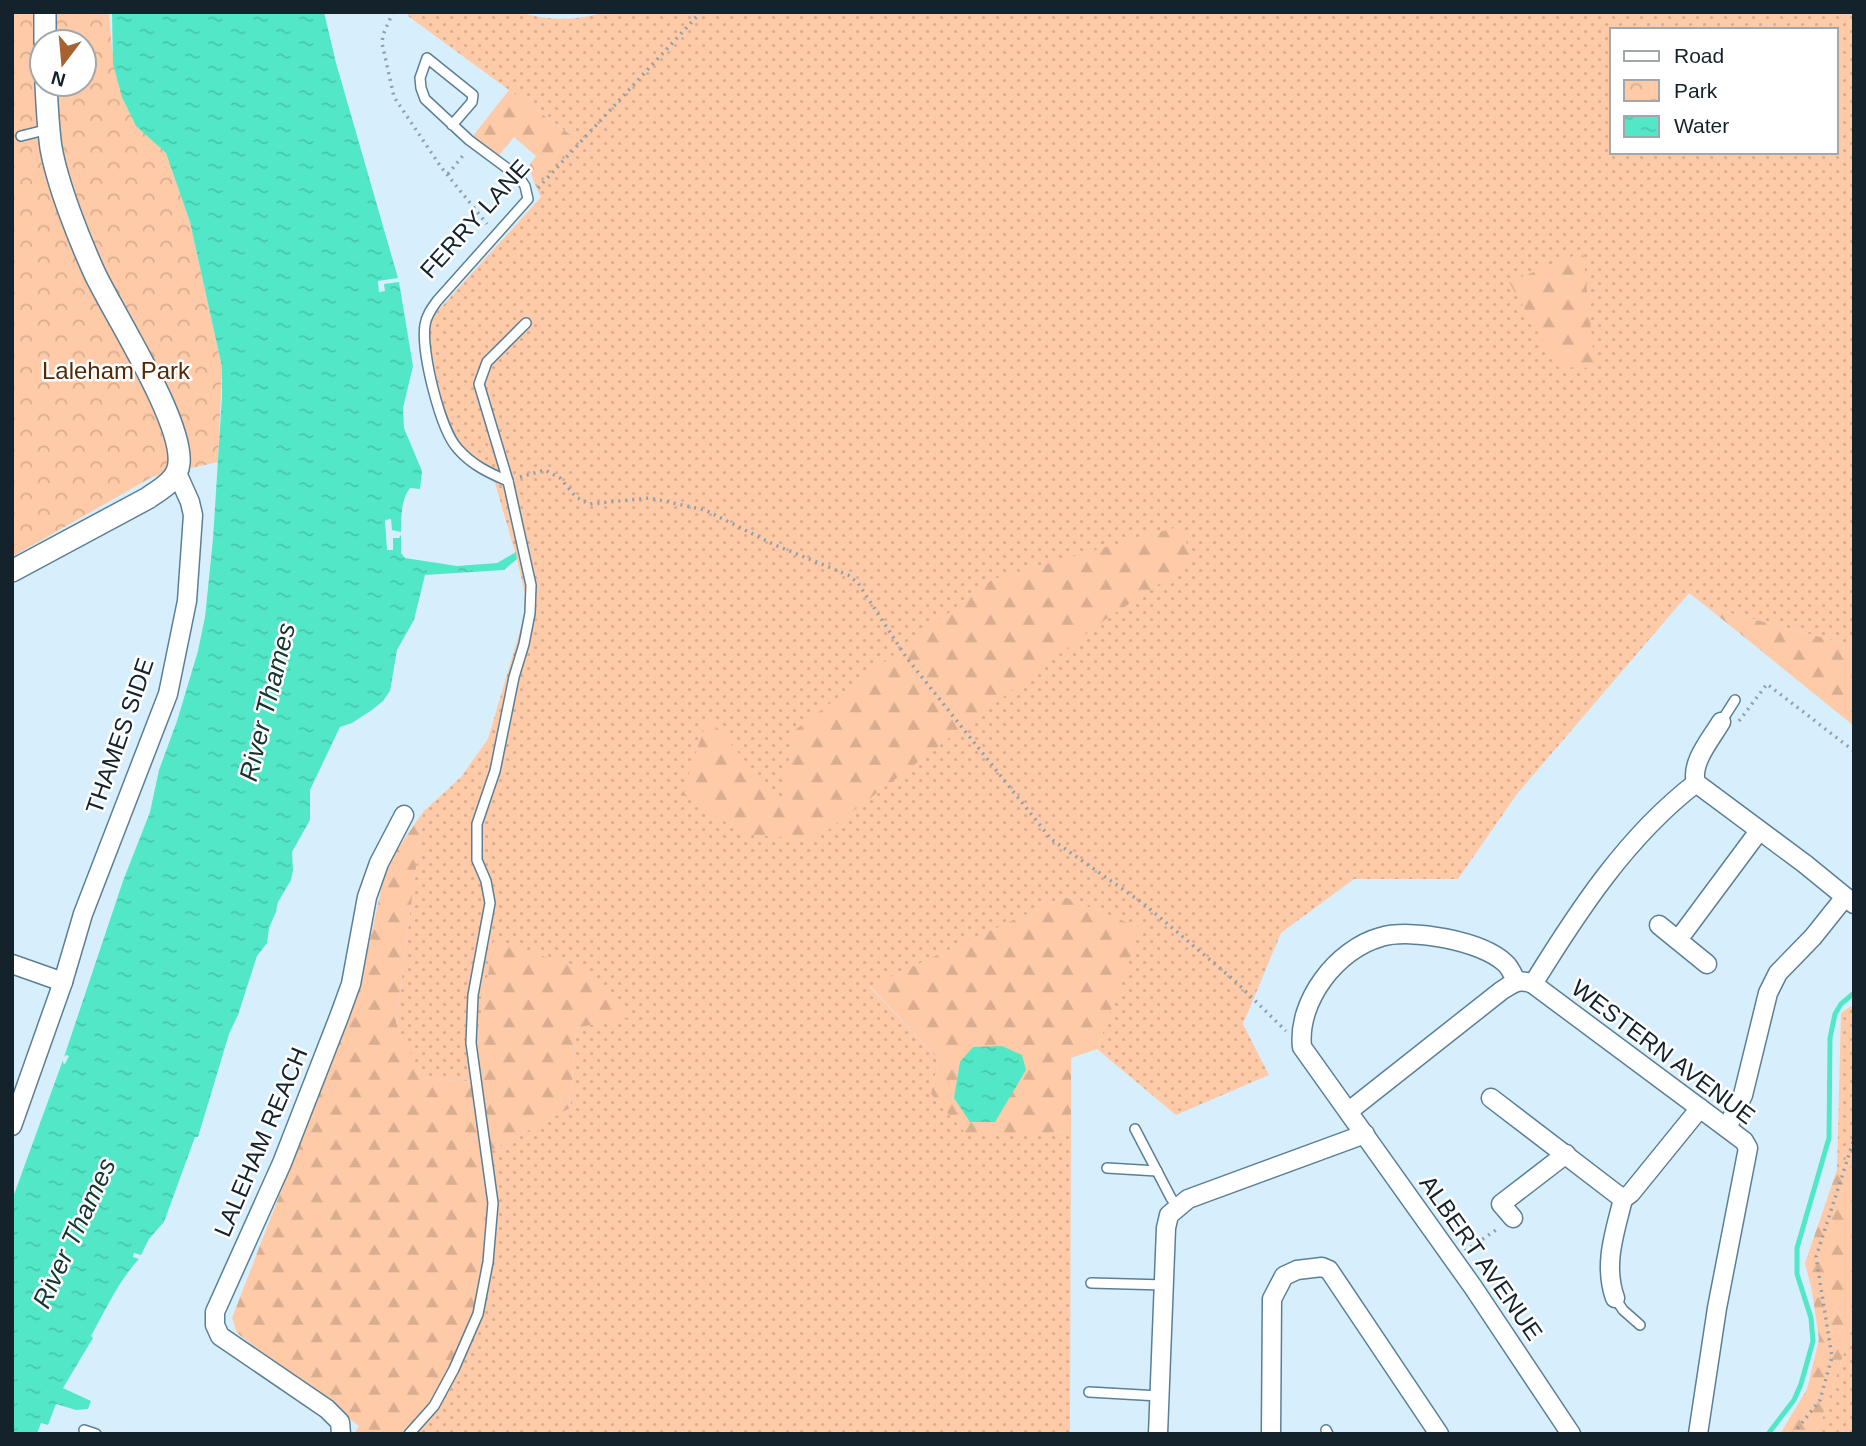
<svg xmlns="http://www.w3.org/2000/svg" width="1866" height="1446" viewBox="0 0 1866 1446" font-family="Helvetica,sans-serif">
<defs>
<pattern id="grass-dots" width="8" height="8" patternUnits="userSpaceOnUse" patternTransform="scale(1.75)"><rect width="8" height="8" fill="#fecaa7"/><path d="M2 2h.1M6 6h.1" fill="none" stroke="#d9ad90" stroke-width="1.8" stroke-linecap="round"/></pattern>
<pattern id="forest-firs" width="22" height="20" patternUnits="userSpaceOnUse" patternTransform="scale(1.75)"><rect width="22" height="20" fill="#fecaa7"/><path d="M5 1l3.5 6h-7zM16 11l3.5 6h-7z" fill="#d9ad90"/></pattern>
<pattern id="park-crowns" width="20" height="18" patternUnits="userSpaceOnUse" patternTransform="scale(1.75)"><rect width="20" height="18" fill="#fecaa7"/><path d="M2 6a3 3 0 1 1 6 0M12 15a3 3 0 1 1 6 0" fill="none" stroke="#d9ad90"/></pattern>
<pattern id="water-ripples" width="26" height="14" patternUnits="userSpaceOnUse" patternTransform="scale(1.75)"><rect width="26" height="14" fill="#52e8c7"/><path d="M2 4q2-2 4 0t4 0M15 11q2-2 4 0t4 0" fill="none" stroke="#47c7ab"/></pattern>
</defs>
<rect width="100%" height="100%" fill="#d7effd"/>
<!-- grass -->
<g fill="url(#grass-dots)" fill-rule="evenodd">
<path d="M407,12h113c26,9 58,9 84,0h1250v634l-147,-39 -18,-14 -172,201 -59,85h-104l-73,54 -38,91 26,51 -93,40 -79,-66 43,-121 -76,-31 -194,90 69,73 -8,34 37,41 103,-3 -1,302h-655l19,-28 52,-253 84,-45 6,-80 52,-11 -134,-75 -15,83 -4,57 -55,-4 -24,-55 27,-211 38,-35 27,-38 36,-122 1,-23 -8,-35 -22,-76 -39,-35 -16,-29 -15,-94 116,-128 -8,-17 39,-44 -164,-120zM1612,30h224v122h-224z"/>
<path d="M1854,1004v156l-17,10 4,-157z"/>
<path d="M1854,1322v112h-39l7,-15z"/>
</g>
<!-- forest -->
<g fill="url(#forest-firs)">
<path d="M509,90l63,46 -39,44 -4,-14 7,-10 -22,-19 -15,18 -26,-19z"/>
<path d="M1583,252l12,116 -37,-1 -49,-85z"/>
<path d="M1181,526l12,36 -87,57 -291,221 -71,-6 -62,-40 26,-77 73,86 13,-72 199,-152z"/>
<path d="M1707,607l147,39v80z"/>
<path d="M423,812l-27,211 12,24 12,31 55,4 4,-57 15,-84 97,30 38,46 -53,11 -6,80 -84,45 7,50 -15,111 -44,92 -19,28h-61l5,-8 -122,-93 -5,-15 128,-331 26,-121z"/>
<path d="M1064,897l77,31 -44,121 -26,9v74l-103,4 -37,-42 8,-34 -69,-74z"/>
<path d="M1854,1160v162l-32,97 -7,15h-35l27,-45 12,-50 -7,-48 -7,-28 32,-93z"/>
</g>
<!-- park -->
<path fill="url(#park-crowns)" fill-rule="evenodd" d="M12,12h97l3,38 54,103 24,69 32,145 -4,95 -66,15 -140,80zM42,42h42v42h-42z"/>
<!-- water -->
<g fill="url(#water-ripples)">
<path d="M112,12h212l12,51 62,215 -20,3 1,11 6,-1 -1,-7 15,-2 14,84 -10,42 1,20 18,43 -2,18 -10,-1c-9,12 -9,30 -9,44l-9,-2 -1,-11 -6,1 2,30h6v-12h6l2,-3v18l4,5 52,8 40,-3 19,-11 1,7 -13,11 -79,5 -11,45 -17,30 -7,41 -7,10 -11,9 -20,13 -12,4 -30,63v30l-18,32 1,18 -2,10 -13,22 -2,10 -7,16 -2,15 -10,13 -19,59 -9,19 -31,103h-3l-31,85 -15,17 -8,16 -7,-2 -1,4 6,2c-20,21 -34,52 -48,77l2,2 -30,50 28,13 -3,8 -12,1 -20,-6 -8,21 -7,-2 -4,11h-25v-234l51,-140v3l2,1 4,-8 -3,-1 -2,2 59,-176 27,-69 9,-42 18,-49 21,-70 7,-34 8,-78 9,-143v-29l-32,-145 -24,-69 -30,-27 -14,-29 -9,-33z"/>
<path d="M1002,1046l20,9 4,15 -31,52h-25l-16,-24 6,-36 13,-15z"/>
</g>
<g fill="none" stroke-linecap="round" stroke-linejoin="round">
<!-- stream -->
<path stroke="#52e8c7" stroke-width="5" d="M1768,1434l26,-34 7,-16 12,-43 -2,-23 -14,-44v-26l32,-110 1,-100 5,-24 6,-10 13,-11"/>
<defs>
<g id="service">
<path d="M452,125l20,-23 1,-7 -46,-37 -7,20 1,10 4,11 44,41 50,37 6,9 3,13 -91,102c-5,7 -11,15 -12,24 -4,26 15,105 33,124 14,16 31,24 50,32"/>
<path d="M21,136l28,-7"/>
<path d="M1721,722l14,-22"/>
<path d="M1135,1129l36,69 6,8"/>
<path d="M1107,1168l50,3"/>
<path d="M1091,1283l74,2"/>
<path d="M1615,1298l8,12 17,15"/>
<path d="M1089,1392l70,4"/>
<path d="M84,1430l12,4"/>
<path d="M1326,1430l2,4"/>
<path d="M409,1434l25,-28 20,-37 24,-55 10,-52 5,-59 -22,-160 2,-48 17,-92 -4,-22 -9,-21v-36l18,-53 19,-94 10,-33 6,-31 1,-28 -23,-104 -29,-97 8,-22 39,-39"/>
</g>
<g id="minor">
<path d="M1721,722c-10,17 -31,41 -25,61l109,81 49,40"/>
<path d="M1659,925l48,39"/>
<path d="M1678,940l81,-109"/>
<path d="M12,964l51,18"/>
<path d="M1516,981c-3,-6 -6,-14 -11,-18 -23,-22 -94,-35 -124,-26 -44,12 -84,64 -79,110l171,240 98,147"/>
<path d="M1533,984c45,-73 94,-148 163,-201"/>
<path d="M1491,1098l132,101 8,-6 69,-85"/>
<path d="M1349,1111l152,-120c12,-8 18,-13 32,-7l211,157 4,7 -31,160 -19,126"/>
<path d="M12,1126l51,-144 20,-68 85,-220 19,-93 6,-86 -3,-13 -13,-29"/>
<path d="M1727,1128l16,-33 25,-102 10,-20 35,-36 32,-40"/>
<path d="M1513,1218l-12,-14 65,-50"/>
<path d="M1615,1298c-12,-34 0,-66 8,-99"/>
<path d="M341,1434l-1,-12 -13,-13 -107,-73 -5,-11v-13l67,-149 57,-146 12,-33 16,-87 12,-34 25,-48"/>
<path d="M1158,1434l8,-206 3,-13 19,-16 177,-65"/>
<path d="M1271,1434l1,-135 12,-23 13,-6 25,-3 7,3 110,164"/>
</g>
<g id="tertiary">
<path d="M45,42v-30"/>
<path d="M12,571l136,-73c13,-9 30,-18 31,-35 4,-42 -64,-147 -84,-189 -16,-35 -37,-88 -44,-126 -3,-21 -4,-43 -5,-64"/>
</g>
</defs>
<!-- service casing -->
<use href="#service" stroke="#5b7f95" stroke-width="12"/>
<!-- minor casing -->
<use href="#minor" stroke="#5b7f95" stroke-width="21"/>
<!-- tertiary casing -->
<use href="#tertiary" stroke="#5b7f95" stroke-width="24"/>
<!-- path -->
<g stroke="#8da1ad" stroke-width="3.5" stroke-dasharray="2 5" stroke-linecap="butt">
<path d="M393,12l-10,23 -1,8 12,54 47,70 46,57"/>
<path d="M448,174l17,-21"/>
<path d="M538,188l163,-176"/>
<path d="M520,477l25,-7 15,8 16,19 13,7 61,-6 55,12 70,35 73,30 10,8 48,74 145,182 93,65 91,77 51,50"/>
<path d="M1739,721l28,-37 87,67"/>
<path d="M1465,1251l34,-23"/>
<path d="M1793,1434l27,-34 12,-43 -16,-100 38,-118"/>
</g>
<!-- service -->
<use href="#service" stroke="#fff" stroke-width="9"/>
<!-- minor -->
<use href="#minor" stroke="#fff" stroke-width="18"/>
<!-- tertiary -->
<use href="#tertiary" stroke="#fff" stroke-width="21"/>
</g>
<g text-anchor="middle" stroke-width="5" stroke-linejoin="round" paint-order="stroke">
<!-- street labels -->
<g font-size="24" fill="#13222b" stroke="#fff">
<text transform="translate(475 219) rotate(-48)" y="8">FERRY LANE</text>
<text transform="translate(120 736) rotate(-71)" y="8">THAMES SIDE</text>
<text transform="translate(1663 1052) rotate(37)" y="8">WESTERN AVENUE</text>
<text transform="translate(261 1142) rotate(-67)" y="8">LALEHAM REACH</text>
<text transform="translate(1481 1258) rotate(55)" y="8">ALBERT AVENUE</text>
</g>
<!-- park labels -->
<g font-size="24" fill="#552903" stroke="#fff">
<text x="116" y="379">Laleham Park</text>
</g>
<!-- water labels -->
<g font-size="26" font-style="italic" fill="#16352e" stroke="#fff">
<text transform="translate(267 702) rotate(-76)" y="9">River Thames</text>
<text transform="translate(74 1233) rotate(-65)" y="9">River Thames</text>
</g>
</g>
<!-- border -->
<rect width="1866" height="1446" fill="none" stroke="#13222b" stroke-width="28"/>
<!-- legend -->
<rect x="1610" y="28" width="228" height="126" fill="#ffffff" stroke="#a1a7aa" stroke-width="2"/>
<rect x="1624" y="51" width="35" height="10" fill="#ffffff" stroke="#a1a7aa" stroke-width="2"/>
<text x="1674" y="63" font-size="21" fill="#13222b">Road</text>
<rect x="1624" y="80" width="35" height="21" fill="url(#park-crowns)" stroke="#a1a7aa" stroke-width="2"/>
<text x="1674" y="98" font-size="21" fill="#13222b">Park</text>
<rect x="1624" y="116" width="35" height="21" fill="url(#water-ripples)" stroke="#a1a7aa" stroke-width="2"/>
<text x="1674" y="133" font-size="21" fill="#13222b">Water</text>
<!-- north arrow -->
<g transform="translate(63 63) rotate(196)"><circle r="33" fill="#ffffff" stroke="#a1a7aa" stroke-width="2"/>
<path d="M0-5L12 26L0 18L-12 26Z" fill="#a66331"/>
<text y="-10" font-size="19" font-weight="bold" text-anchor="middle" fill="#13222b">N</text>
</g>
</svg>
